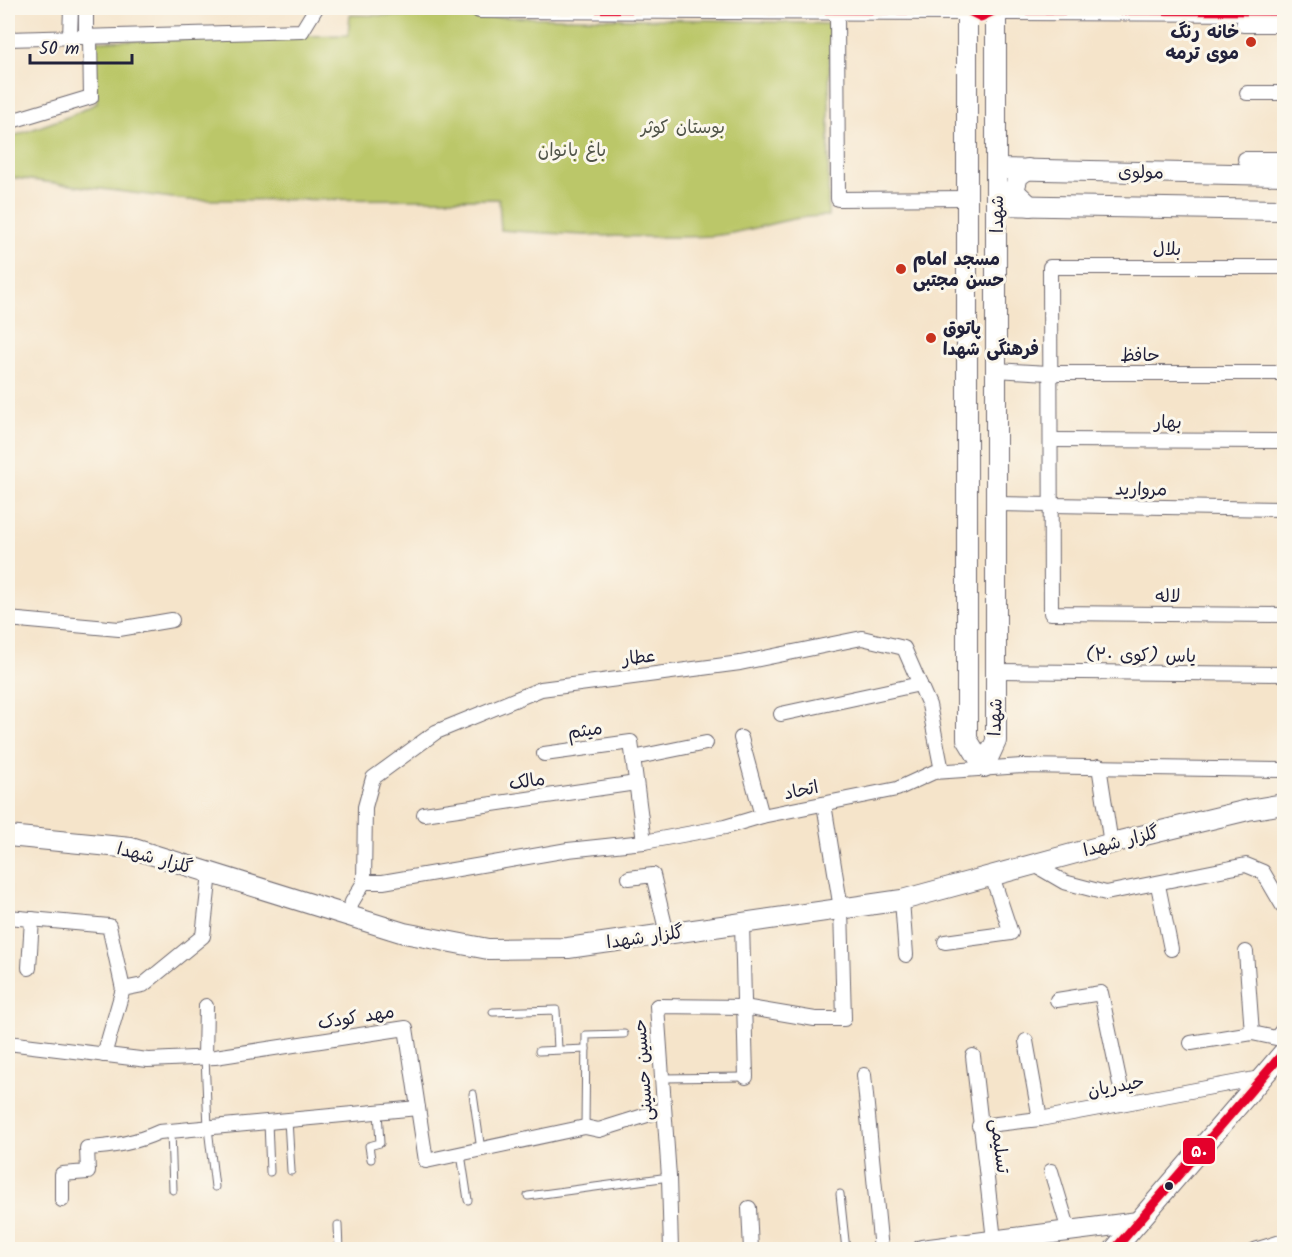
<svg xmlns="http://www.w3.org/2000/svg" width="1292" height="1257" viewBox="0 0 1292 1257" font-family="Kalam,'Playpen Sans Arabic',sans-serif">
<rect width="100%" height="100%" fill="#fbf7ec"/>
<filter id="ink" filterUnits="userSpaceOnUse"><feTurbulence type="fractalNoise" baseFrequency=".0167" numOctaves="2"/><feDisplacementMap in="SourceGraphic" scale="12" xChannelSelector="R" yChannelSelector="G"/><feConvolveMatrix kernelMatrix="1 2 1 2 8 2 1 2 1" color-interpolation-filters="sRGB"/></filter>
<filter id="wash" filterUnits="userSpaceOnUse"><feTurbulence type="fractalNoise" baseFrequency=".008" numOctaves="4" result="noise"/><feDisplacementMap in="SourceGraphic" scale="24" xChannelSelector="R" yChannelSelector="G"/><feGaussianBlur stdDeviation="1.35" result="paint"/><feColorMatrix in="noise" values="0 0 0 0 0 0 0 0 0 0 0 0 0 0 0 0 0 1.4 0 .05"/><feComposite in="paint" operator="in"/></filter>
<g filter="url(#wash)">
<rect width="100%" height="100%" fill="#f5e4ca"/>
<!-- green -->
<path fill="#bbc769" stroke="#6e7452" stroke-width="1.5" d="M350,15l365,5 115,4 -2,192c-41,-1 -76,17 -117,20 -68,3 -142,-1 -210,-6l-2,-31 -311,1 -173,-22 -7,-4v-36l62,-22 27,-13 -3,-62 254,-6z"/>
</g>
<g filter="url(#ink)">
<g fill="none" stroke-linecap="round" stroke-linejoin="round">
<defs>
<g id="lane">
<path d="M493,1012l63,-2 2,39"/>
<path d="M539,1051l47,-2"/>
<path d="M205,1057l3,71 7,59"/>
<path d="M662,1078l84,-1"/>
<path d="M473,1094l8,56"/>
<path d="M288,1120l3,51"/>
<path d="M268,1122l2,50"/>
<path d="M585,1127l1,-92 38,-1"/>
<path d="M171,1131l2,59"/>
<path d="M461,1154l7,46"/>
<path d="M371,1159l-2,-13 11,-3 -2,-31"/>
<path d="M840,1194l6,56"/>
<path d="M528,1196l141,-19"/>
<path d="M338,1225l1,25"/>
</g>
<g id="street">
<path d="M837,10l1,189 129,-1"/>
<path d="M1243,25h41"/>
<path d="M70,38l1,-30"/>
<path d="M86,38v-30"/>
<path d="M8,39l294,-8 14,-23"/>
<path d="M1247,93h37"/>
<path d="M8,122l83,-25 -1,-59"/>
<path d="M1245,159h39"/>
<path d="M1284,267h-234l1,346 233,2"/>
<path d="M996,370l53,3h235"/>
<path d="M1051,440l233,1"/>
<path d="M996,504l288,5"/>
<path d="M8,619l111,10 53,-9"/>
<path d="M996,671l288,3"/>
<path d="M781,714l139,-30"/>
<path d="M741,738l21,78"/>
<path d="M544,754l87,-12 13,100"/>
<path d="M633,758l73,-15"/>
<path d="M1099,766l12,78"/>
<path d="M424,814l212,-31"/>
<path d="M1033,864l31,18 42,11 140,-28 17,7 21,36"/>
<path d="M629,878l24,-3 14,59"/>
<path d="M364,882l1,-75 8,-29 63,-46 105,-43 199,-26 122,-25 42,10 25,57 13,66"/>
<path d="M1158,885l13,64"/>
<path d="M902,900l4,55"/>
<path d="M8,917l101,9 14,63"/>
<path d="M348,917l4,-15 12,-20h19l185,-32 76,-8 81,-15 37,-11 135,-27 37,-17 88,-6 262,4"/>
<path d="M742,923l4,154"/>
<path d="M945,942l66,-9 -19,-57"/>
<path d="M1246,952l6,81"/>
<path d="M29,968l3,-49"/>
<path d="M1057,1000l44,-7 23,110"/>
<path d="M1026,1041l14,78"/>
<path d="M8,1043l140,17 67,-3 191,-29 20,133 159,-34 14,3 64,-20"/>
<path d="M1191,1043l61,-10 24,5 8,-10"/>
<path d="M104,1055l19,-66 20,-4 60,-49 7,-63"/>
<path d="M973,1056l21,184"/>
<path d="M205,1057l1,-51"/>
<path d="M864,1075l17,175"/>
<path d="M979,1126l61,-7 220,-41"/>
<path d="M1051,1171l18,60"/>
<path d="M62,1200v-26l26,-2 -1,-24c26,-1 48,-5 72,-16l259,-24"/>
<path d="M749,1208l2,42"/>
<path d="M671,1250l-2,-73 -12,-171 87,1 71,12h29l-3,-110 -17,-105"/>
<path d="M1255,1250l29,-9"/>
</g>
<g id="secondary">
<path d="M480,8l487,2"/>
<path d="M967,10v729l17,28 12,-26v-731"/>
<path d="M996,10l288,1"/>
<path d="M997,169l287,6"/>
<path d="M1028,169l-10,7 -4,15 16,15"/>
<path d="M997,205l287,5"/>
<path d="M8,836l123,12 273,85 84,16 80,-1 334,-48 218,-59 128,-31 36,-6"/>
<path d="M922,1250l216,-28"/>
<path d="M1114,1250l170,-198"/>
</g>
</defs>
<!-- lane casing -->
<use href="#lane" stroke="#6c666d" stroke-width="9"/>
<!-- street casing -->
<use href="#street" stroke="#6c666d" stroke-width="16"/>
<!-- secondary casing -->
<use href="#secondary" stroke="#6c666d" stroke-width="22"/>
<!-- lane -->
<use href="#lane" stroke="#fff" stroke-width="7"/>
<!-- street -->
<use href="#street" stroke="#fff" stroke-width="14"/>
<!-- secondary -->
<use href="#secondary" stroke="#fff" stroke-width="20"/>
<defs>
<g id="bus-1">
<path d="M480,8l487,2 14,7 15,-7 288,1"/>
<path d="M1114,1250l170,-198"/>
</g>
</defs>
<!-- bus-1 casing -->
<use href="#bus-1" stroke="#fbf7ec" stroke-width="14"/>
<!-- bus-1 -->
<use href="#bus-1" stroke="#e4002b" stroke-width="9"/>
</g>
</g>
<!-- markers -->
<g fill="#c8321e" stroke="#fbf7ec" stroke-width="2">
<circle cx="1251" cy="42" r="6"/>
<circle cx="901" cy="269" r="6"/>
<circle cx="931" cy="338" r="6"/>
</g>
<circle fill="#22223b" stroke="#fbf7ec" stroke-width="2" cx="1169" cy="1186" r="5"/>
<g text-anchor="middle" stroke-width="6" stroke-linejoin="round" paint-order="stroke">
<!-- poi labels -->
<g font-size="18" font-weight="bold" fill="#22223b" stroke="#fbf7ec" text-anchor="start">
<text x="1239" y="38" text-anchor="end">خانه رنگ<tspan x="1239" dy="21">موی ترمه</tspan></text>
<text x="913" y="265">مسجد امام<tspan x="913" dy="21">حسن مجتبی</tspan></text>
<text x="943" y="334">پاتوق<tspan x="943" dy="21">فرهنگی شهدا</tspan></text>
</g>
<!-- park labels -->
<g font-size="18" fill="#505449" stroke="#fbf7ec">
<text x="683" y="133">بوستان کوثر</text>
<text x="572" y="156">باغ بانوان</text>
</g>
<!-- street labels -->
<g font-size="18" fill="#22223b" stroke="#fbf7ec">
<text transform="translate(1141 172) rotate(1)" y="6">مولوی</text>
<text transform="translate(997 214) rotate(-90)" y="6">شهدا</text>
<text x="1167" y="255">بلال</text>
<text x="1140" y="361">حافظ</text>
<text x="1168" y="428">بهار</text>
<text transform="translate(1141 489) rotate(1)" y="6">مروارید</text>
<text x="1168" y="602">لاله</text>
<text transform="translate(1141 655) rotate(1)" y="6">یاس (کوی ۲۰)</text>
<text transform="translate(639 657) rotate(-6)" y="6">عطار</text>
<text transform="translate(995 717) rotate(-88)" y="6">شهدا</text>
<text transform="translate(585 730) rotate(-8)" y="6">میثم</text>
<text transform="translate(527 781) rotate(-8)" y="6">مالک</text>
<text transform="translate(801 790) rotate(-12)" y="6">اتحاد</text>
<text transform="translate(1121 841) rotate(-14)" y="6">گلزار شهدا</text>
<text transform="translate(155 858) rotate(15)" y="6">گلزار شهدا</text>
<text transform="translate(645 937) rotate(-8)" y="6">گلزار شهدا</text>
<text transform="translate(356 1017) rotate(-9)" y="6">مهد کودک</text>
<text transform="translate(643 1070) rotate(-94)" y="6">حسین حسینی</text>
<text transform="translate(1116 1086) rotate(-10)" y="6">حیدریان</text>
<text transform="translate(1000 1146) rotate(83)" y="6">تسلیمی</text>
</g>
</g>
<rect stroke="#fbf7ec" stroke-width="2" x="1182" y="1137" width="34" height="28" rx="6" fill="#e4002b"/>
<g font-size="16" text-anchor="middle" font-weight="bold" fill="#fff">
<text x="1199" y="1157">۵۰</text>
</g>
<!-- margin -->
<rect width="1292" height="1257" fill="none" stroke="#fbf7ec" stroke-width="30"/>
<!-- scale -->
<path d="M30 54v9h102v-9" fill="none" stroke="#22223b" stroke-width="3"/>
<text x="39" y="54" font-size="18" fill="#22223b" stroke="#fbf7ec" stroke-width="4.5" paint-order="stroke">50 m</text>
</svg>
